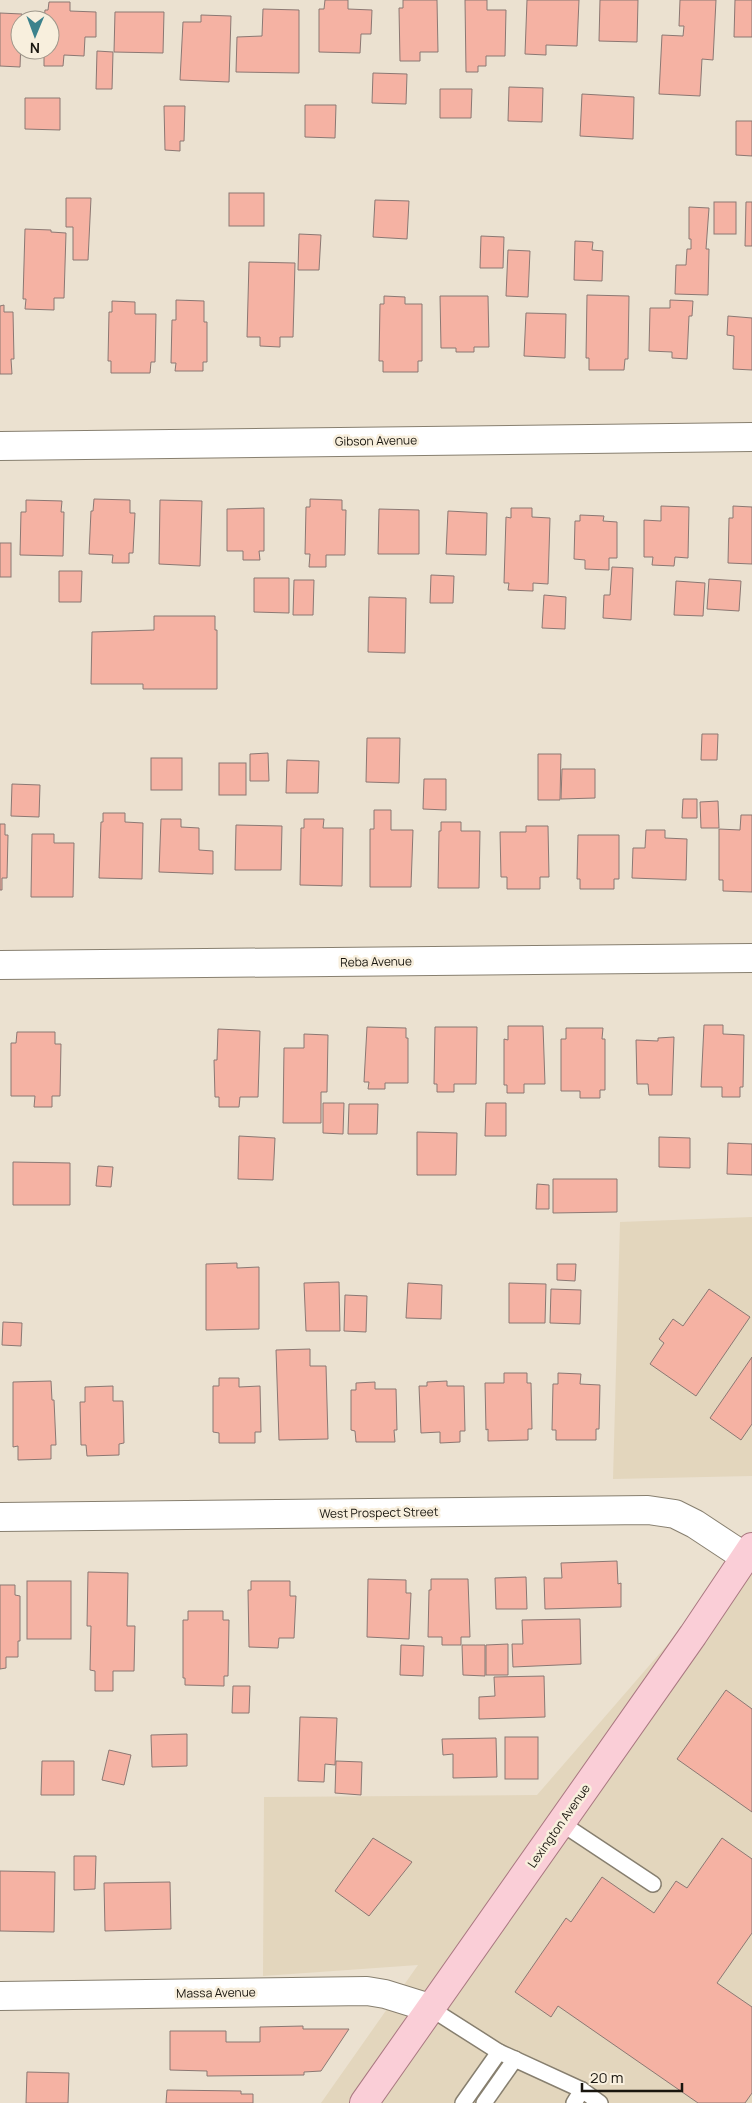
<svg xmlns="http://www.w3.org/2000/svg" width="752" height="2103" viewBox="0 0 752 2103" font-family="Manrope,sans-serif">
<rect width="100%" height="100%" fill="#ebe1d0"/>
<!-- built -->
<g fill="#e3d6bd">
<path d="M752,1217v259l-139,3 7,-257z"/>
<path d="M752,1547v556h-431l97,-138 -155,11 1,-179 273,-2z"/>
</g>
<!-- building -->
<g fill="#f5b2a3" stroke="#8b7873">
<path d="M325,0h23v9l24,1 -1,24h-10l-1,19 -41,-1v-43h5z"/>
<path d="M403,0h34l1,52h-18v9h-20l-1,-53h4z"/>
<path d="M465,0h22v10h19l-1,46h-19v10h-8v6h-12z"/>
<path d="M527,0h52l-2,46 -31,-1v10l-21,-1z"/>
<path d="M600,0h38l-1,42 -38,-1z"/>
<path d="M680,0h36l-3,60 -11,-1 -2,37 -41,-2 3,-59 21,1 1,-10h-5z"/>
<path d="M735,0h17v37h-18z"/>
<path d="M49,2h21v9l26,1v25h-11l-1,19 -20,-1 -1,11h-19v-16h6v-30h-6l1,-10h3z"/>
<path d="M263,9l36,1v63l-63,-1 1,-35 25,-1z"/>
<path d="M115,12h49l-1,41 -49,-1z"/>
<path d="M0,13l22,1 -2,53 -20,-1z"/>
<path d="M201,15l30,1 -2,66 -49,-2 3,-58h18z"/>
<path d="M97,51l16,1 -1,37h-16z"/>
<path d="M373,73l34,1 -1,30 -34,-1z"/>
<path d="M509,87l34,1 -1,34 -34,-1z"/>
<path d="M440,89h32l-1,29h-31z"/>
<path d="M582,94l52,3 -1,42 -53,-3z"/>
<path d="M25,98h35v32l-35,-1z"/>
<path d="M305,105h31l-1,33 -30,-1z"/>
<path d="M164,106h21l-1,35h-4v10l-15,-1z"/>
<path d="M736,121h16v35l-16,-1z"/>
<rect x="229" y="193" width="35" height="33"/>
<path d="M66,198h25l-3,62h-15v-33h-7z"/>
<path d="M375,200l34,1 -2,38 -34,-2z"/>
<rect x="714" y="202" width="22" height="32"/>
<path d="M746,202h6v44h-7z"/>
<path d="M689,207l20,1 -3,41h3l-1,46 -33,-1 1,-29h10l1,-16h4v-10h-2z"/>
<path d="M25,229l26,1v2l15,1 -2,65h-10v12l-29,-1 1,-10h-3z"/>
<path d="M299,234l22,1 -2,35h-21z"/>
<path d="M481,236l23,1 -1,31h-23z"/>
<path d="M575,241l18,1 -1,8 11,1 -1,30 -28,-1z"/>
<path d="M508,250l22,1 -2,46 -22,-1z"/>
<path d="M249,262l46,1 -2,74h-13v10l-20,-1v-9h-13z"/>
<path d="M587,295l42,1 -1,63h-3l-1,11h-35v-12h-3z"/>
<path d="M384,296l21,1v7h17v57h-4v11h-35v-11h-4l1,-57h4z"/>
<path d="M440,296h48l1,51h-15v5h-18v-4h-15z"/>
<path d="M176,300l28,1v21h3v40h-4v9h-28l1,-8h-5l1,-43h4z"/>
<path d="M670,300l23,1 -1,15h-3l-2,43 -15,-1v-6l-23,-1 1,-43h20z"/>
<path d="M112,301l23,1v12h21l-1,48h-4l-1,11h-39v-12h-3l1,-49h3z"/>
<path d="M4,305v7h9l1,47h-3l1,15h-12v-68z"/>
<path d="M526,313l40,1 -1,44 -41,-2z"/>
<path d="M728,316l24,2v52l-19,-1 1,-33 -7,-1z"/>
<path d="M94,499l36,1v13h5l-2,40h-4v10h-17l1,-8 -24,-1 2,-43h2z"/>
<path d="M310,499l32,1v10h4l-1,45h-19v12h-17l1,-13h-5l1,-47h4z"/>
<path d="M26,500l36,1 -1,11h3l-1,44 -43,-1 1,-43h5z"/>
<path d="M160,500l42,1 -2,65 -41,-2z"/>
<path d="M661,506l28,1 -1,51 -13,-1 -1,9 -22,-1 1,-8h-9v-37l17,1z"/>
<path d="M733,506l19,1v57l-24,-1 1,-45h4z"/>
<path d="M264,508v43h-5l1,9h-17v-9h-16v-42z"/>
<path d="M511,508h21v9l18,1 -2,66 -15,-1v8l-25,-1 1,-7h-5l2,-66 5,1z"/>
<path d="M379,509l40,1v44h-41z"/>
<path d="M448,511l39,2 -1,42 -40,-1z"/>
<path d="M580,515l24,1 -1,5 14,1v36h-8v12l-24,-1v-9l-11,-1 1,-38h5z"/>
<rect x="0" y="543" width="11" height="34"/>
<path d="M612,567l21,1 -2,52 -28,-2 1,-23h6z"/>
<path d="M59,571h23l-1,31h-22z"/>
<path d="M431,575l23,1 -1,27h-23z"/>
<path d="M254,578h35v35l-35,-1z"/>
<path d="M709,579l32,2 -2,30 -32,-2z"/>
<path d="M294,580h20l-1,35h-20z"/>
<path d="M676,581l29,2 -2,33 -29,-1z"/>
<path d="M544,595l22,2 -1,32 -23,-1z"/>
<path d="M369,597l37,1 -1,55 -37,-1z"/>
<path d="M154,616h61v14h2v59h-74v-5h-52l1,-52 62,-2z"/>
<path d="M702,734h16l-1,26h-16z"/>
<path d="M367,738h33l-1,45 -33,-1z"/>
<path d="M268,753l1,28h-19v-27z"/>
<path d="M538,754h23l-1,46h-22z"/>
<rect x="151" y="758" width="31" height="32"/>
<path d="M287,760l32,1 -1,32h-32z"/>
<rect x="219" y="763" width="27" height="32"/>
<path d="M562,769h33v29l-34,1z"/>
<path d="M424,779h22v31l-23,-1z"/>
<path d="M12,784l28,1 -1,32 -28,-1z"/>
<path d="M683,799h14v19h-15z"/>
<path d="M718,801l1,27h-18l-1,-26z"/>
<path d="M374,810h17v20h22l-2,57h-41v-58h4z"/>
<path d="M103,813h22v9l18,1 -1,56 -43,-1 2,-56h2z"/>
<path d="M741,815h11v77l-29,-1v-11h-4v-51l21,1z"/>
<path d="M161,819h20v8l18,1v22l14,1v23l-54,-2z"/>
<path d="M304,819h20l-1,9h20l-1,58 -42,-1 1,-57h3z"/>
<path d="M441,822h20v9h19l-1,57h-41l1,-57h2z"/>
<path d="M0,824h5v11h3l-1,43h-5v12h-2z"/>
<path d="M236,825l46,1 -1,44h-46z"/>
<path d="M526,826h22l1,51h-9v12h-33v-12h-6l-1,-45h26z"/>
<path d="M646,830h19v8l22,1 -1,41 -54,-2 1,-30h12z"/>
<path d="M32,834h22v9h20l-1,54h-42z"/>
<path d="M578,835h41v44h-5v10h-34v-10h-3z"/>
<path d="M704,1025h19v9l21,1 -1,52h-3v10h-18v-10h-21z"/>
<path d="M508,1026h35l2,58h-21v9h-17v-8h-3v-46l4,1z"/>
<path d="M367,1027l39,1v10h2v45h-23v6h-17l1,-7h-5z"/>
<path d="M435,1027h42l-1,57h-22v8h-17v-8h-3z"/>
<path d="M566,1028h37l-1,11h3v51h-5v8h-20v-7h-19v-52h5z"/>
<path d="M218,1029l42,2 -2,66h-18l-1,10h-20v-10h-4l-1,-37h3z"/>
<path d="M17,1032h38v12h6l-1,52h-8v11h-18l1,-11h-24v-53h5z"/>
<path d="M304,1034l24,1 -1,57h-6v31h-38l1,-75h20z"/>
<path d="M674,1037l-2,58h-23l-1,-11h-11l-1,-44 22,1v-3z"/>
<path d="M323,1103h21l-1,31 -20,-1z"/>
<path d="M486,1103h20v33h-21z"/>
<path d="M349,1104h29l-1,30h-29z"/>
<path d="M417,1132l40,1 -1,42h-39z"/>
<path d="M239,1136l36,2 -2,42 -35,-1z"/>
<path d="M659,1137l31,1v30l-31,-1z"/>
<path d="M728,1143l24,1v31l-25,-1z"/>
<path d="M13,1162l57,1v42h-57z"/>
<path d="M98,1166l15,1 -2,20 -15,-1z"/>
<path d="M553,1179h64v33l-64,1z"/>
<path d="M537,1184l12,1v24h-13z"/>
<path d="M237,1263v5l22,-1v62l-53,1v-66z"/>
<path d="M557,1264h19l-1,17 -18,-1z"/>
<path d="M339,1282l1,49h-34l-2,-48z"/>
<path d="M408,1283l34,2 -1,34 -35,-1z"/>
<path d="M509,1283l37,1 -1,39h-36z"/>
<path d="M551,1289l30,1 -1,34 -30,-1z"/>
<path d="M709,1289l41,28 -54,79 -46,-32 14,-21 -5,-4 14,-20 10,7z"/>
<path d="M345,1295l22,1 -1,36 -22,-1z"/>
<path d="M3,1322l19,1 -1,23 -19,-1z"/>
<path d="M310,1349v17h16l2,73 -49,1 -3,-90z"/>
<path d="M752,1357v67l-11,16 -31,-22z"/>
<path d="M504,1373h23v10h4l1,46h-4v11l-40,1v-12l-2,1 -1,-47h19z"/>
<path d="M558,1373l23,1 -1,10 20,1 -1,44h-3v11h-40v-10h-4l1,-46h5z"/>
<path d="M219,1378h20v9l21,-1 1,46h-6v11h-36v-10l-6,-1v-46h6z"/>
<path d="M51,1381l1,19h2l2,45h-5v14l-33,1v-14l-5,1v-65z"/>
<path d="M447,1381v5h17l1,45h-5v11l-20,1v-11l-19,1 -2,-47h8v-4z"/>
<path d="M375,1382v7h21l1,41h-3l1,12h-39l-1,-11 -4,-1v-40h5v-7z"/>
<path d="M113,1386v15h10l1,42 -5,1v11l-32,1 -1,-11h-5l-1,-43h5v-15z"/>
<path d="M617,1561l1,23 3,-1v24l-76,2 -1,-31h18l-1,-15z"/>
<path d="M88,1572l40,1 -1,53h8l-1,45h-21v20h-18v-20l-5,-1 1,-44h-4z"/>
<path d="M526,1577l1,32h-31l-1,-31z"/>
<path d="M368,1579l38,1v13h5l-2,46 -42,-2z"/>
<path d="M431,1579h37l2,58h-9v8h-19v-8h-14l1,-47h2z"/>
<rect x="27" y="1581" width="44" height="58"/>
<path d="M251,1581h39v15h6l-2,42h-15l-1,10 -29,-1 -1,-57h3z"/>
<path d="M0,1585h15v10l5,1v45h-2v16h-12v11l-6,1z"/>
<path d="M188,1611h35v9h6l-1,56h-4v10l-39,-1v-7h-2v-58h5z"/>
<path d="M580,1619l1,45 -68,3 -1,-23h11l-1,-24z"/>
<path d="M508,1644v31h-22v-30z"/>
<path d="M401,1645l23,1 -1,30 -23,-1z"/>
<path d="M462,1645h23v31l-22,-1z"/>
<path d="M544,1676l1,41 -66,2v-22l16,-1 -1,-19z"/>
<path d="M233,1686h17l-1,27h-17z"/>
<path d="M726,1690l26,19v103l-75,-53z"/>
<path d="M300,1717l37,1 -2,47 -10,-1 -1,18 -26,-1z"/>
<path d="M187,1734v32l-35,1 -1,-32z"/>
<rect x="505" y="1737" width="33" height="42"/>
<path d="M496,1738l1,39 -44,1v-24l-10,1 -1,-16z"/>
<path d="M109,1750l22,5 -7,30 -22,-5z"/>
<path d="M42,1761h32v34h-33z"/>
<path d="M336,1761l26,1 -1,33 -26,-2z"/>
<path d="M373,1838l39,24 -43,54 -34,-25z"/>
<path d="M722,1838l30,21v74l-35,50 35,24v86l-7,10h-47l-140,-97 -7,11 -36,-25 51,-74 5,4 31,-45 52,36 22,-32 11,7z"/>
<path d="M74,1856h22l-1,33 -21,1z"/>
<path d="M0,1871l55,1 -1,60 -54,-1z"/>
<path d="M170,1882l1,47 -66,2 -1,-48z"/>
<path d="M303,2026v3h46l-28,42 -17,1v3l-97,1v-5l-37,-1v-39h56v11h34v-15z"/>
<path d="M27,2072l42,1 -1,30h-42z"/>
<path d="M167,2090l74,1v3h12v9h-87z"/>
</g>
<g fill="none" stroke-linecap="round" stroke-linejoin="round">
<defs>
<g id="lane">
<path d="M561,1823l92,61"/>
<path d="M430,2008l69,44 83,38 18,13"/>
<path d="M463,2103l36,-51"/>
<path d="M484,2103l31,-44"/>
<path d="M574,2103l8,-13"/>
</g>
<g id="street">
<path d="M0,446l752,-9"/>
<path d="M0,965l752,-7"/>
<path d="M0,1517l648,-7 27,4 20,10 50,33"/>
<path d="M0,1996l367,-5 18,3 45,14"/>
</g>
<path id="primary" d="M364,2103l329,-468 59,-88"/>
</defs>
<!-- lane casing -->
<use href="#lane" stroke="#877f6f" stroke-width="18"/>
<!-- street casing -->
<use href="#street" stroke="#877f6f" stroke-width="30"/>
<!-- primary casing -->
<use href="#primary" stroke="#a97880" stroke-width="30"/>
<!-- lane -->
<use href="#lane" stroke="#fff" stroke-width="15"/>
<!-- street -->
<use href="#street" stroke="#fff" stroke-width="28"/>
<!-- primary -->
<use href="#primary" stroke="#faced7" stroke-width="28"/>
</g>
<g text-anchor="middle" stroke-width="5" stroke-linejoin="round" paint-order="stroke">
<!-- street labels -->
<g font-size="12" fill="#19160f" stroke="#f8efdd">
<text transform="translate(376 441) rotate(-1)" y="4">Gibson Avenue</text>
<text transform="translate(376 962) rotate(-1)" y="4">Reba Avenue</text>
<text transform="translate(379 1513) rotate(-1)" y="4">West Prospect Street</text>
<text transform="translate(559 1826) rotate(-55)" y="4">Lexington Avenue</text>
<text transform="translate(216 1993) rotate(-1)" y="4">Massa Avenue</text>
</g>
</g>
<!-- north arrow -->
<g transform="translate(35 35) rotate(181)"><circle r="24" fill="#f8efdd" stroke="#9f988b"/>
<path d="M0-4L9 19L0 12L-9 19Z" fill="#3c828c"/>
<text y="-8" font-size="14" font-weight="bold" text-anchor="middle" fill="#19160f">N</text>
</g>
<!-- scale -->
<path d="M582 2083v8h100v-8" fill="none" stroke="#19160f" stroke-width="2.5"/>
<text x="590" y="2083" font-size="15" fill="#19160f" stroke="#f8efdd" stroke-width="4" paint-order="stroke">20 m</text>
</svg>
